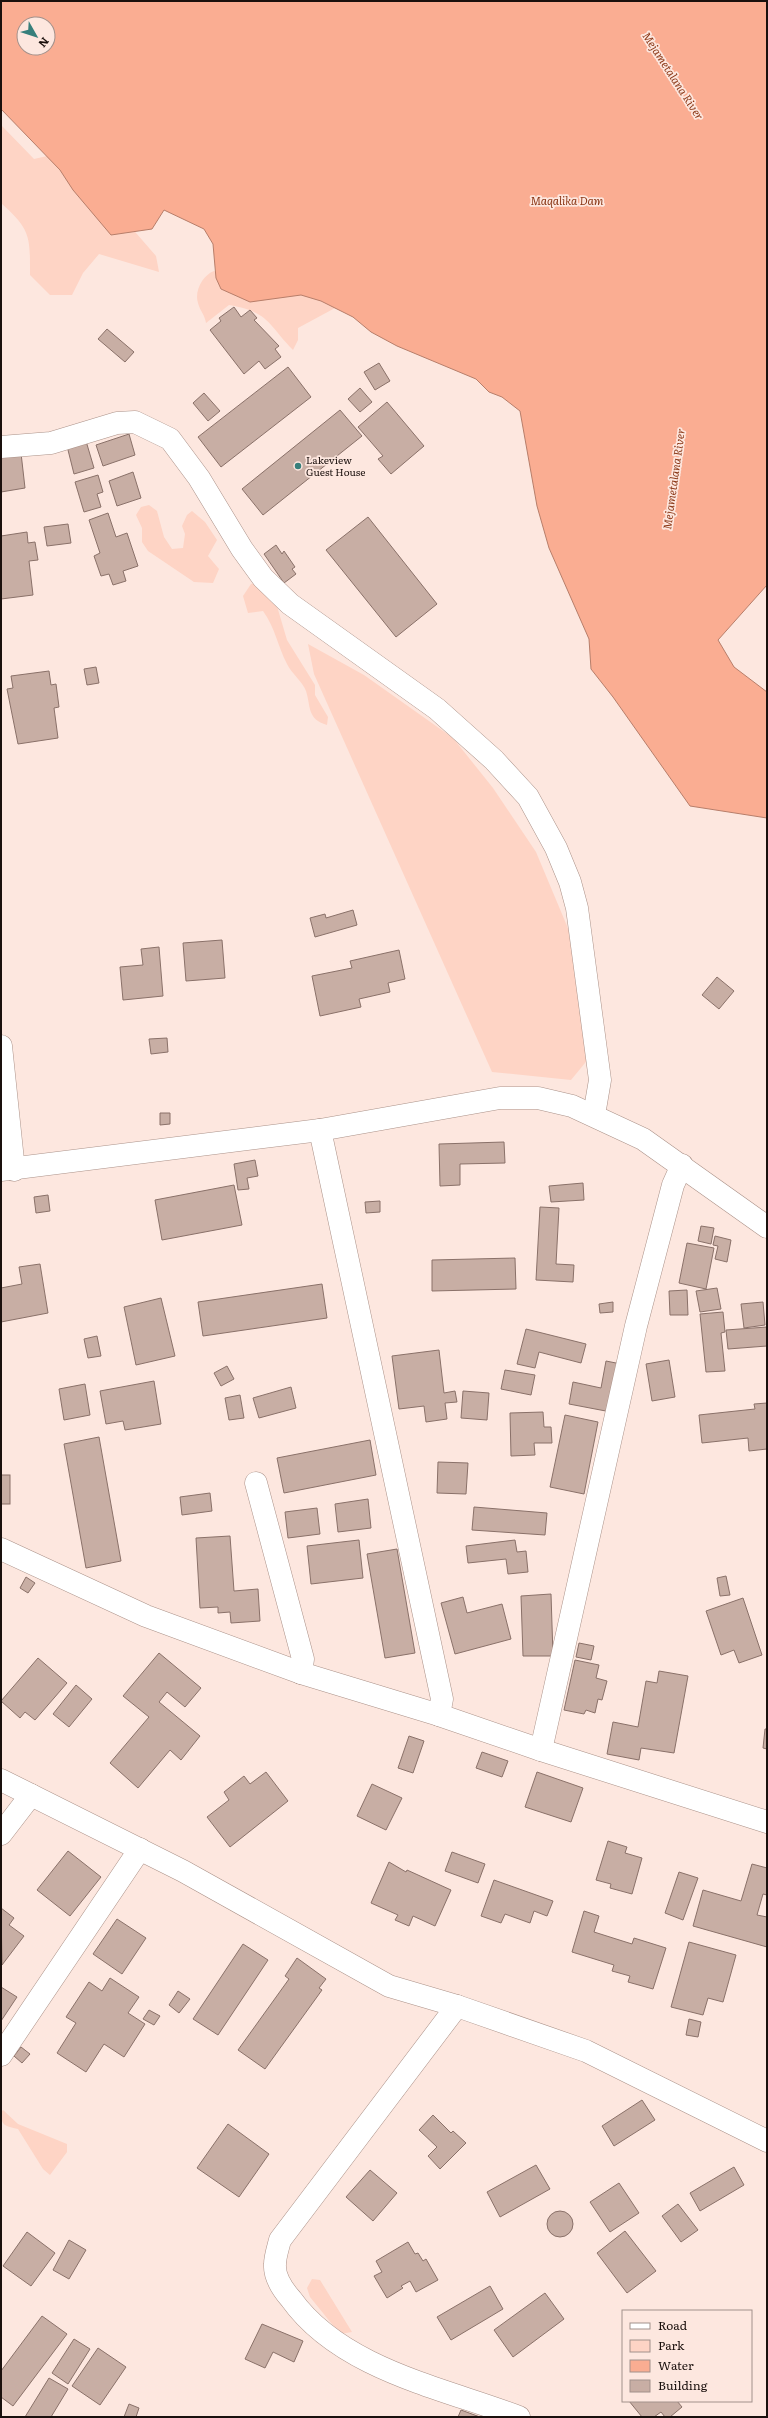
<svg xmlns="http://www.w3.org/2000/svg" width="768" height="2418" viewBox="0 0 768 2418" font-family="Literata,serif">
<rect width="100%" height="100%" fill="#fde7df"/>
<!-- green -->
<g fill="#fed4c5">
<path d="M1,125l33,34 22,-5 67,64 33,38 3,16 -60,-18 -16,19 -11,22h-22l-20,-20c0,-39 1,-45 -29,-72z"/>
<path d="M214,271l14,6 76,-5 31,36 -37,20v12l-5,10c-26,-27 -24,-38 -64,-45l-23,18c-1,-8 -6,-12 -8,-20 -4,-12 5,-28 16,-32z"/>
<path d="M149,505l8,6 7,26 8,12 11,-1 2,-14 -3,-8 5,-11 5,-4 13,11 12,18 -9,16 11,13 -6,14 -19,-1 -46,-31 -6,-9v-14l-6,-13 5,-8z"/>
<path d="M258,582l16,14 13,44 28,45v10l13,22 -1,8c-20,-6 -16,-18 -21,-34 -3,-9 -14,-17 -19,-27 -9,-17 -12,-37 -24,-53l-15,2 -5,-17 8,-12z"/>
<path d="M308,644l56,31 89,63 40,50 43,64 39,93 15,112 -19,23 -79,-8 -178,-398z"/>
<path d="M3,2110l15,14 49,20v8l-17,23 -7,-6 -25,-40c-13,-3 -17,-3 -17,-17z"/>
<path d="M312,2279l8,1 32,52 -12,2 -30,-37 -3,-9z"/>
</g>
<!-- water -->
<path fill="#faad92" stroke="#b77e6a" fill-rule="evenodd" d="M1,1h766v584l-49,55 16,27 33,25v126l-77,-12 -77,-109 -22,-28 -2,-30 -40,-91 -12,-42 -17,-95 -18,-14 -13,-5 -13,-13 -79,-33 -26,-14 -18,-15 -32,-16 -20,-6 -51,7 -29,-13 -5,-11 -3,-34 -9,-15 -40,-19 -12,19 -41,6 -38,-45 -13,-20 -59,-61zM24,24h24v24h-24z"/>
<!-- building -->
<g fill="#c8aea4" stroke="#8a7169">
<path d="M234,307l7,10 9,-7 7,8 -3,2 25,26 -4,3 6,8 -16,12 -6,-8 -15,13 -34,-44 11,-9 -2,-3z"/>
<path d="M107,329l27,23 -9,10 -27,-23z"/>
<path d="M379,363l11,18 -15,9 -11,-18z"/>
<path d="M288,367l23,30 -90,70 -23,-30z"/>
<path d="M360,388l12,14 -12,10 -12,-13z"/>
<path d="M204,393l16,18 -12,10 -15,-18z"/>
<path d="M387,402l37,44 -33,28 -13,-15 5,-3 -25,-29z"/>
<path d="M340,410l22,26 -99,79 -21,-26z"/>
<path d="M129,434l6,21 -32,11 -7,-21z"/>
<path d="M86,441l8,27 -20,6 -7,-28z"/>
<path d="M21,453l4,35 -24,4v-36z"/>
<path d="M133,472l8,26 -24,8 -8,-25z"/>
<path d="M98,475l5,17 -6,2 4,13 -17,5 -9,-30z"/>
<path d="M108,513l8,24 11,-4 11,33 -15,5 3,10 -13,4 -4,-11 -8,2 -7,-20 6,-3 -11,-33z"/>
<path d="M368,517l69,87 -41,33 -70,-87z"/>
<path d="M68,524l3,19 -24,3 -3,-19z"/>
<path d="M27,532l1,11 7,-1 3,18 -9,1 4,34 -32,4v-63z"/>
<path d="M276,545l6,9 2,-3 11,16 -3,2 4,5 -12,9 -20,-29z"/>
<path d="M96,667l3,16 -12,2 -3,-16z"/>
<path d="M49,671l2,14 5,-1 3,23 -5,1 4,30 -40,6 -11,-55 6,-1 -2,-12z"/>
<path d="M353,910l4,15 -42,12 -5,-19 15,-4 1,4z"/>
<path d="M222,940l3,38 -39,3 -3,-38z"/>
<path d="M159,947l4,49 -40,4 -3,-33 23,-2 -2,-16z"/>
<path d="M399,950l6,29 -17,4 2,9 -31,7 2,8 -41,9 -8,-40 40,-8 -2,-7z"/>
<path d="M717,977l17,14 -15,18 -17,-14z"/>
<path d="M167,1038l1,14 -17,2 -2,-15z"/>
<path d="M160,1113h10v11l-10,1z"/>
<path d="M504,1142l1,21 -45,1v21l-20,1 -1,-42z"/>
<path d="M255,1160l3,16 -11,2 2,11 -11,1 -4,-26z"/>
<path d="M583,1183l1,17 -33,2 -2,-16z"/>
<path d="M234,1185l8,40 -80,15 -7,-40z"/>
<path d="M48,1195l2,16 -14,2 -2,-16z"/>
<path d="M380,1201v11l-14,1 -1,-11z"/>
<path d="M540,1207l19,1 -3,56 18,1 -1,17 -37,-2z"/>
<path d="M701,1226l13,2 -3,16 -13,-3z"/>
<path d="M715,1236l16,4 -4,22 -12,-3 3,-13 -5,-1z"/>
<path d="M687,1243l27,5 -8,41 -27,-6z"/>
<path d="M515,1258l1,31 -84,2v-31z"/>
<path d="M40,1264l8,49 -47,9v-34l21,-4 -3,-17z"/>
<path d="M322,1284l5,34 -124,18 -5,-34z"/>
<path d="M717,1288l4,21 -21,3 -4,-21z"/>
<path d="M687,1290l1,25h-18l-1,-24z"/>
<path d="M161,1298l14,58 -39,9 -12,-58z"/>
<path d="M613,1302v10l-13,1 -1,-9z"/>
<path d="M763,1302l2,23 -21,3 -3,-24z"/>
<path d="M723,1312l2,20 -4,1 4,38 -19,1 -6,-58z"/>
<path d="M767,1327v19l-39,3 -2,-19z"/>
<path d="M526,1329l60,15 -5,19 -42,-11 -4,16 -18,-4z"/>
<path d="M97,1336l4,20 -13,2 -4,-19z"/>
<path d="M439,1350l5,43 11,-2 2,11 -12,1 2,16 -21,3 -2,-16 -25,3 -7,-53z"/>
<path d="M669,1360l6,37 -23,4 -6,-37z"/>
<path d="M606,1361l15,3 -10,48 -42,-8 4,-22 28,6z"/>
<path d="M227,1366l7,13 -13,7 -7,-13z"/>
<path d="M505,1370l30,5 -4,20 -30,-6z"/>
<path d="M154,1381l7,43 -36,6 -2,-9 -17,3 -6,-33z"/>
<path d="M85,1384l5,31 -26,5 -5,-31z"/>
<path d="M291,1387l5,21 -37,10 -6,-20z"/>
<path d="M463,1391l26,2 -2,27 -26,-2z"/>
<path d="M240,1395l4,23 -15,2 -4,-22z"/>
<path d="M767,1403v46l-18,2 -1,-13 -46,5 -3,-28 56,-6 -1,-5z"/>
<path d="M543,1412l1,15h7l1,16h-18l1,12 -24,1 -1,-43z"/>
<path d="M565,1415l33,7 -14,72 -34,-7z"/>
<path d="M99,1437l22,124 -35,7 -22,-124z"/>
<path d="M370,1440l6,35 -92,18 -7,-35z"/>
<path d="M438,1462l30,1 -2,31 -29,-1z"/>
<rect x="1" y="1475" width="9" height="29"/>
<path d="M210,1493l2,18 -30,4 -2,-18z"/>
<path d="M368,1499l3,29 -33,4 -3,-28z"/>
<path d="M474,1507l73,6 -2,22 -73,-5z"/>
<path d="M317,1508l3,26 -32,4 -3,-26z"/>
<path d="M230,1536l4,55 24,-2 2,32 -29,2 -1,-11 -12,1v-6l-18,1 -4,-70z"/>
<path d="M359,1540l4,38 -52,6 -4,-38z"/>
<path d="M515,1540l2,12 9,-1 2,21 -20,2 -2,-15 -38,4 -2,-17z"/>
<path d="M397,1549l18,104 -30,5 -18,-104z"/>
<path d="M726,1576l4,19 -10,1 -3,-18z"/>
<path d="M26,1577l9,6 -7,10 -8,-5z"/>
<path d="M551,1594l2,62h-30l-2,-60z"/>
<path d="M463,1597l4,16 35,-9 9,35 -56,15 -14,-51z"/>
<path d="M743,1598l19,57 -23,8 -5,-13 -13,5 -15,-44z"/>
<path d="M579,1643l15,3 -3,14 -15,-3z"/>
<path d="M159,1653l42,35 -16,19 -18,-15 -8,10 41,34 -19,24 -11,-10 -32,38 -28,-25 39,-46 -26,-21z"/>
<path d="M38,1658l29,25 -32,37 -10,-8 -5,6 -19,-17z"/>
<path d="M575,1660l24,5 -3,13 11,3 -5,19 -4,-1 -3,14 -9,-3 -2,4 -20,-4z"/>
<path d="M659,1671l29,5 -14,77 -33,-5 -2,12 -32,-6 6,-32 25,5 8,-46 11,2z"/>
<path d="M76,1685l16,14 -23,28 -16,-13z"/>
<path d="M765,1729h2v20l-4,-1z"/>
<path d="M409,1736l15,5 -11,32 -15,-5z"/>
<path d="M482,1752l26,9 -6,16 -26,-9z"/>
<path d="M266,1772l22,29 -58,46 -23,-30 22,-17 -5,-8 20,-16 6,8z"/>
<path d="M537,1772l46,16 -12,34 -46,-15z"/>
<path d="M372,1784l30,14 -16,32 -29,-14z"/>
<path d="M608,1841l19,6 -2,6 17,5 -10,36 -22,-6 1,-4 -15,-4z"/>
<path d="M68,1851l33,26 -31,39 -33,-26z"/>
<path d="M452,1852l33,12 -7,19 -33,-12z"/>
<path d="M389,1862l17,10 1,-2 44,20 -16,36 -22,-10 -4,10 -14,-6 3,-5 -27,-12z"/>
<path d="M752,1864l15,4v27l-4,-1 -6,21 10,2v30l-74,-21 10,-36 38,11z"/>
<path d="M679,1872l19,6 -15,42 -18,-7z"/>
<path d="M494,1880l59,21 -6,15 -13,-5 -4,12 -25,-9 -4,9 -20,-7z"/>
<path d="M1,1908l13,10 -5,7 15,11 -22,29z"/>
<path d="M584,1911l15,5 -5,16 38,12 2,-6 32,10 -13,41 -25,-7 2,-6 -18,-5 2,-6 -42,-13z"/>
<path d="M117,1919l29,19 -24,36 -29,-20z"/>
<path d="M689,1942l47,13 -13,47 -15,-4 -5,17 -32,-8z"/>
<path d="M243,1944l25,16 -50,75 -25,-16z"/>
<path d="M297,1958l29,21 -7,9 3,2 -57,79 -27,-19 51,-71 -4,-3z"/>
<path d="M110,1978l29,19 -11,16 17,11 -21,33 -20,-13 -18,28 -29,-19 19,-30 -10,-6 23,-35 13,9z"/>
<path d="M1,1987l16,10 -16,24z"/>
<path d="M178,1991l12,8 -11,14 -10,-8z"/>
<path d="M149,2010l11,6 -6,9 -11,-6z"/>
<path d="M689,2019l12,3 -3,15 -12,-2z"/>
<path d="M21,2047l9,7 -8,9 -8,-7z"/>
<path d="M642,2100l13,20 -41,26 -12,-20z"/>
<path d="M433,2115l18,18 2,-2 13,12 -26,26 -12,-13 9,-9 -18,-17z"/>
<path d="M228,2124l41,30 -30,43 -42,-29z"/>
<path d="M536,2165l14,24 -50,28 -13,-25z"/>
<path d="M734,2167l10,18 -44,26 -10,-18z"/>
<path d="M370,2170l27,23 -24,28 -27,-24z"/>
<path d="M619,2183l20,30 -29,19 -20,-30z"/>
<path d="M678,2204l20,26 -17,12 -19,-26z"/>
<circle cx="560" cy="2224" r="13"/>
<path d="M625,2231l31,40 -29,22 -30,-40z"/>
<path d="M27,2232l28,21 -24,33 -28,-20z"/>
<path d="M69,2240l17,10 -17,29 -16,-9z"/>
<path d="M408,2242l7,12 3,-1 5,8 3,-2 12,21 -22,12 -6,-11 -9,5 2,2 -16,10 -13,-22 8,-4 -6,-11z"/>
<path d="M490,2286l13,23 -52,31 -14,-23z"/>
<path d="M545,2293l19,26 -51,38 -19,-27z"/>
<path d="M42,2316l25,18 -54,72 -12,-9v-26z"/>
<path d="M262,2324l41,17 -9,21 -21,-10 -8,16 -20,-9z"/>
<path d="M74,2339l16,10 -22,35 -16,-11z"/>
<path d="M98,2348l28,19 -26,38 -28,-19z"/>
<path d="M49,2378l19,11 -17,28h-26z"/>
<path d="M629,2401h48l5,6 -12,10h-5l-4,-5 -7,5h-12z"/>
<path d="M129,2404l10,4 -3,9h-12z"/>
<path d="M461,2410l19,7h-22z"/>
</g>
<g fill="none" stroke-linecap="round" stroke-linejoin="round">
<defs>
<g id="minor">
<path d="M1,447l50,-4 66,-20 18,-1 35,17 29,39 43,71 21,29 27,26 147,105 57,51 34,37 28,51 14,34 7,26 23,172 -6,35"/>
<path d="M1,1046l13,124"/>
<path d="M320,1130l122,569 -3,16"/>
<path d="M256,1483l47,176 -2,14"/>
<path d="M1,1549l145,67 155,57 138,42 102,35 226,72"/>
<path d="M541,1750l95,-424 37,-141 9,-20"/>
<path d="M1,1780l182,91 206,115 68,20 129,45 181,90"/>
<path d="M1,1834l30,-39"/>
<path d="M457,2006l-177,234c-2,8 -5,17 -5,24 -1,13 8,26 16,35 50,70 152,89 228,118"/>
<path d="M1,2055l139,-206"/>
</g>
<path id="major" d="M1,1170l319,-40 180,-32h38l34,8 71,33 124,88"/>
</defs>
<!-- minor casing -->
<use href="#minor" stroke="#ab9289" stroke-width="23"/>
<!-- major casing -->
<use href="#major" stroke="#ab9289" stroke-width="23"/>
<!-- minor -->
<use href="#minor" stroke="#fff" stroke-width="22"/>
<!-- major -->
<use href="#major" stroke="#fff" stroke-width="22"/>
</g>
<!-- markers -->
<circle fill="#377f7b" stroke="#fde7df" stroke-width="1.5" cx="298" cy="466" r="4"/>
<g text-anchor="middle" stroke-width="3.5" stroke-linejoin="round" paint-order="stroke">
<!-- poi labels -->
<g font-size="10" fill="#1a100d" stroke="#fde7df" text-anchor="start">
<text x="306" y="464">Lakeview<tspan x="306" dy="12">Guest House</tspan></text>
</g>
<!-- water labels -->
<g font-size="11" font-style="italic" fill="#8b3817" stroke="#fde7df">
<text transform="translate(673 76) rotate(57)" y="4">Mejametalana River</text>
<text x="567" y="205">Maqalika Dam</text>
<text transform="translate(674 479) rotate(-82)" y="4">Mejametalana River</text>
</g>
</g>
<!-- border -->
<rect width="768" height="2418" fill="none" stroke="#1a100d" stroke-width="4"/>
<!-- legend -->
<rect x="622" y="2310" width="130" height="92" fill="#fde7df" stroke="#a2918b"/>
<rect x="630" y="2323" width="20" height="6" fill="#ffffff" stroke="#a2918b"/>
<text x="658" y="2330" font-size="12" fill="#1a100d">Road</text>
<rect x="630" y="2340" width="20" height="12" fill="#fed4c5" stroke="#a2918b"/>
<text x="658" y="2350" font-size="12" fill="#1a100d">Park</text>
<rect x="630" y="2360" width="20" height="12" fill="#faad92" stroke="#a2918b"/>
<text x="658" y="2370" font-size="12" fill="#1a100d">Water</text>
<rect x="630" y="2380" width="20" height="12" fill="#c8aea4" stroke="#a2918b"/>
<text x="658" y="2390" font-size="12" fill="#1a100d">Building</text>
<!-- north arrow -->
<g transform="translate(36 36) rotate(129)"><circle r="19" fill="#fde7df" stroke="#a2918b"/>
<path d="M0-3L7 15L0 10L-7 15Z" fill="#377f7b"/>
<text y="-6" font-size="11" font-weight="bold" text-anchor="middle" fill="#1a100d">N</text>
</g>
</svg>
